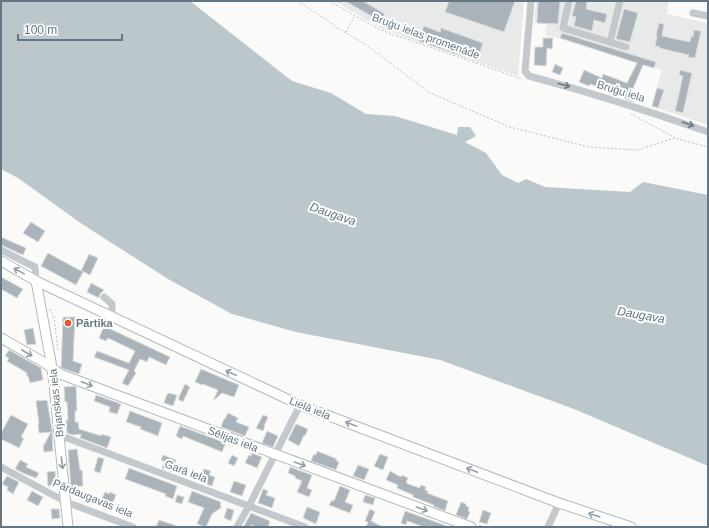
<svg xmlns="http://www.w3.org/2000/svg" width="709" height="528" viewBox="0 0 709 528" font-family="Arial,sans-serif">
<rect width="100%" height="100%" fill="#fafaf8"/>
<!-- built -->
<g fill="#e8e9e9">
<path d="M334,1h190l-6,75 -100,-34 -32,-12 -1,-1 -1,1z"/>
<path d="M536,1h133l-2,13 41,9v102l-57,-19 11,-36 -102,-32 -13,-2 -2,-5 2,-7 -13,-1z"/>
</g>
<!-- water -->
<path fill="#bbc7cb" d="M1,1h189l102,80 39,12 35,21 29,2 62,19 1,-8h12l6,9 -11,6 21,11 16,22 16,8 8,-4 19,8 85,5 13,-10 65,13v271l-134,-57 -134,-49 -144,-28 -64,-18 -64,-35 -86,-55 -64,-46 -17,-9z"/>
<!-- building -->
<g fill="#aab3b9" stroke="#dcdcda">
<path d="M345,1h18l22,13 -5,7z"/>
<path d="M449,1h66l-11,31 -59,-20z"/>
<path d="M538,1h22l-2,23 -21,-1z"/>
<path d="M576,1h11l-1,8 21,5 -2,9 -11,-3 -2,11 -18,-5 2,-9 -4,-1z"/>
<path d="M624,9l14,4 -8,29 -14,-3z"/>
<path d="M659,23l5,1 -2,12 28,6 1,-6 2,1 1,-7 7,1 -6,27 -7,-1 1,-2 -30,-7 1,-1 -5,-1 2,-10 -1,-1z"/>
<path d="M424,26l16,6 1,-4 42,15 -6,18 -59,-20z"/>
<path d="M562,33l94,29 -2,6 -11,-3 -11,26 5,2 -3,9 -9,-3v-2l-35,-13 -1,2 -10,-4 5,-12 18,8 1,-4 24,9 10,-20 -77,-25z"/>
<path d="M543,38h10l-1,11 -5,-1 -1,18 -12,-1 1,-18h8z"/>
<path d="M555,64l8,4 -3,7 -8,-3z"/>
<path d="M680,70l12,3 -9,40 -8,-2 8,-35 -4,-1z"/>
<path d="M657,88l7,2 -6,18 -6,-2z"/>
<path d="M31,222l14,9 -7,11 -15,-9z"/>
<path d="M1,237l25,11 -3,7 -22,-10z"/>
<path d="M48,253l33,18 8,-17 9,4 -8,17 -8,-4 1,1 -7,13 -35,-19z"/>
<path d="M1,277l22,12 -6,9 -16,-9z"/>
<path d="M91,283l13,7 -4,4 -1,4 -12,-6z"/>
<path d="M63,317h12l-2,44 9,3 -3,10 -18,-6z"/>
<path d="M104,326l66,31 -4,8 -17,-8 -2,5 -7,-3 -6,12 2,2 -8,13 -6,-3 7,-13 -35,-13 3,-6 32,12 6,-12 -27,-13 -2,3 -7,-3z"/>
<path d="M33,328l3,16 -9,1 -3,-15z"/>
<path d="M9,350l32,18 2,12 -13,3 -2,-7 -2,-1 1,-2 -20,-12 2,-3 -4,-2z"/>
<path d="M201,369l38,16 -5,12 -12,-4 -9,8 5,-11 -15,-6 -1,1 -7,-3z"/>
<path d="M185,384l5,3 -7,15 -5,-3z"/>
<path d="M76,386l1,25h-2v11h3l1,7 22,7v-2l10,3 -4,11 -27,-10 1,-4 -8,1 -6,-2 -1,-13h2l-1,-18h-2l-1,-15z"/>
<path d="M168,393l9,2 -4,11 -9,-3 3,-9h1z"/>
<path d="M96,395l25,9 -4,10 -8,-2 1,-5 -16,-6z"/>
<path d="M47,400l5,30v-1l1,22 -9,1 -1,-7h1l7,-13 -12,1 -1,-9h1l-3,-23z"/>
<path d="M130,411l32,12 -4,13 -18,-7 1,-2 -15,-5z"/>
<path d="M228,413l10,5 -2,4 13,5 -4,9 -24,-9 3,-8h1z"/>
<path d="M11,415l17,9 -7,13 3,1 -5,10 -18,-9v-6z"/>
<path d="M263,415l5,2 -4,9h1l-2,5 -7,-3z"/>
<path d="M296,424l12,5 -3,7 -1,-1 -5,11 -11,-6z"/>
<path d="M180,426l46,17 -4,9 -39,-16 -1,3 -6,-3z"/>
<path d="M267,431l11,5 -5,11 -11,-4z"/>
<path d="M77,449l3,21h2l1,16 -12,1 -3,-37z"/>
<path d="M317,451l20,8 -1,2 3,1 -3,8 -25,-9 3,-7 2,1z"/>
<path d="M252,453l10,4 -5,11 -12,-5 4,-8 2,1z"/>
<path d="M380,454l8,3 -5,13 -9,-4z"/>
<path d="M163,455l13,5 -1,3 13,5 -3,8 -23,-8 2,-7 -3,-1z"/>
<path d="M232,455l6,3 -4,8 -6,-3z"/>
<path d="M98,457l6,2 -4,14 -6,-2z"/>
<path d="M20,460l8,4 -2,3 13,6 -3,5 -11,-4 -10,-5z"/>
<path d="M358,465l11,4 -5,11 -11,-4z"/>
<path d="M290,467l22,8 -5,13 5,2 -3,7 -12,-5 5,-11 -7,-3v-2l-7,-3z"/>
<path d="M129,468l48,18 -4,13 -8,-3 1,-2 -41,-15z"/>
<path d="M204,469l7,2 -2,4 6,2 -3,9 -13,-4 3,-11h1z"/>
<path d="M55,471l1,14 -8,1 -1,-14z"/>
<path d="M390,471l11,6 1,-2 6,3 -2,4 2,2 12,4 1,-3 5,2 -1,3 3,1 -1,2 21,8 -3,10 -12,-5 1,-1 -21,-8v-2l-16,-7 1,-3 -12,-5z"/>
<path d="M7,476l12,6 -6,12 -6,-4 1,-3 -6,-3z"/>
<path d="M234,481l12,4 -4,11 -12,-4z"/>
<path d="M340,486l10,4 -5,12 8,3 -3,8 -21,-8 3,-5 2,1z"/>
<path d="M263,489l5,2 -2,4 9,3 -3,10 -14,-5z"/>
<path d="M32,491l11,6 -5,9 -11,-6z"/>
<path d="M192,491l29,11 -1,4 2,1 -10,7 -6,13 -9,-3 7,-16 -16,-6z"/>
<path d="M105,492l4,2 1,-2 6,3 -4,10 -4,-2 -2,5 -7,-3z"/>
<path d="M177,495l7,2 -2,7 -7,-2z"/>
<path d="M365,495l10,3 -2,7 -10,-3z"/>
<path d="M461,502l5,2v2l3,1 -1,4 2,1 -3,7 -11,-4z"/>
<path d="M307,507l13,5 -4,12 -13,-6z"/>
<path d="M227,508l7,2 -3,11 -7,-3z"/>
<path d="M51,509h8l1,9 -8,1z"/>
<path d="M370,509l5,3 -4,9 12,6h-17l2,-5 -3,-1z"/>
<path d="M483,510l8,3 -4,11 -8,-2z"/>
<path d="M405,511l42,15v1h-23l-17,-6 -1,4 -5,-2z"/>
<path d="M251,513l19,8 -2,6h-12l-5,-2 -1,2 -6,-1z"/>
<path d="M159,520l18,6v1h-21z"/>
</g>
<g fill="none" stroke-linecap="round" stroke-linejoin="round">
<defs>
<g id="major">
<path d="M1,261l35,20 264,124 259,98 72,24"/>
<path d="M36,281l15,81 3,23 14,142"/>
<path d="M1,338l44,25 15,11 411,153"/>
</g>
</defs>
<!-- major casing -->
<use href="#major" stroke="#b5babe" stroke-width="11"/>
<!-- path -->
<g stroke="#bbbfc2" stroke-width="1" stroke-dasharray="2 2" stroke-linecap="butt">
<path d="M297,1l30,19 9,7 29,17 65,49 80,34 79,20 49,3 36,-12 34,9"/>
<path d="M329,1l46,26 11,5 136,47"/>
<path d="M346,32l8,-15"/>
<path d="M631,114l43,23"/>
<path d="M50,309l4,8 4,33"/>
<path d="M479,525l6,2"/>
</g>
<!-- minor -->
<g stroke="#c3c8cc" stroke-width="7">
<path d="M531,1l-6,70 4,5c60,16 120,35 179,56"/>
<path d="M569,1l-6,27 63,19"/>
<path d="M693,13l15,3"/>
<path d="M610,42l10,-41"/>
<path d="M1,250l34,17 1,14"/>
<path d="M104,297l8,7v12"/>
<path d="M59,435l246,92"/>
<path d="M1,467l65,35 67,25"/>
<path d="M237,527l12,-21 51,-101"/>
<path d="M548,527l11,-24"/>
</g>
<!-- major -->
<use href="#major" stroke="#fff" stroke-width="9"/>
</g>
<!-- one-way arrows -->
<defs><path id="oneway-shaft" d="M-6 0H5M1.5-3L5.5 0L1.5 3" fill="none" stroke-width="1.6" stroke-linecap="round" stroke-linejoin="round"/></defs>
<g stroke="#6a7a87">
<use href="#oneway-shaft" transform="translate(564 85) rotate(15)"/>
<use href="#oneway-shaft" transform="translate(688 124) rotate(19)"/>
</g>
<g stroke="#939fa8">
<use href="#oneway-shaft" transform="translate(19 271) rotate(-151)"/>
<use href="#oneway-shaft" transform="translate(27 353) rotate(30)"/>
<use href="#oneway-shaft" transform="translate(231 373) rotate(-155)"/>
<use href="#oneway-shaft" transform="translate(87 384) rotate(21)"/>
<use href="#oneway-shaft" transform="translate(351 424) rotate(-159)"/>
<use href="#oneway-shaft" transform="translate(62 463) rotate(84)"/>
<use href="#oneway-shaft" transform="translate(300 464) rotate(20)"/>
<use href="#oneway-shaft" transform="translate(472 470) rotate(-159)"/>
<use href="#oneway-shaft" transform="translate(422 509) rotate(20)"/>
<use href="#oneway-shaft" transform="translate(594 515) rotate(-162)"/>
</g>
<!-- markers -->
<circle fill="#e4572e" stroke="#fff" stroke-width="1.5" cx="68" cy="323" r="4"/>
<g text-anchor="middle" stroke-width="4" stroke-linejoin="round" paint-order="stroke">
<!-- street labels -->
<g font-size="11" fill="#657683" stroke="#fff">
<text transform="translate(426 36) rotate(20)" y="4">Bruģu ielas promenāde</text>
<text transform="translate(621 91) rotate(17)" y="4">Bruģu iela</text>
<text transform="translate(56 403) rotate(-96)" y="4">Brjanskas iela</text>
<text transform="translate(310 408) rotate(22)" y="4">Lielā iela</text>
<text transform="translate(233 439) rotate(21)" y="4">Sēlijas iela</text>
<text transform="translate(186 471) rotate(21)" y="4">Garā iela</text>
<text transform="translate(93 498) rotate(22)" y="4">Pārdaugavas iela</text>
</g>
<!-- poi labels -->
<g font-size="11" font-weight="bold" fill="#657683" stroke="#fff" text-anchor="start">
<text x="76" y="327">Pārtika</text>
</g>
<!-- water labels -->
<g font-size="12" font-style="italic" fill="#60757c" stroke="#fff">
<text transform="translate(333 214) rotate(19)" y="4">Daugava</text>
<text transform="translate(641 315) rotate(10)" y="4">Daugava</text>
</g>
</g>
<!-- border -->
<rect width="709" height="528" fill="none" stroke="#657683" stroke-width="4"/>
<!-- scale -->
<path d="M18 34v6h104v-6" fill="none" stroke="#657683" stroke-width="2"/>
<text x="24" y="34" font-size="12" fill="#657683" stroke="#ffffff" stroke-width="3" paint-order="stroke">100 m</text>
</svg>
